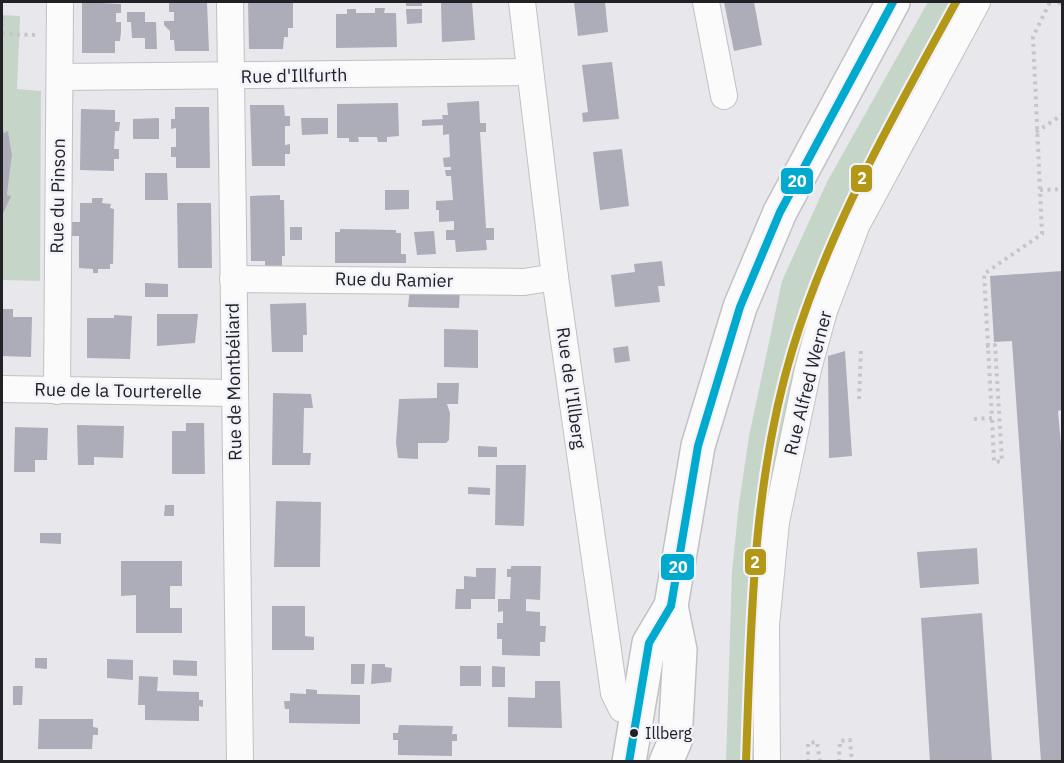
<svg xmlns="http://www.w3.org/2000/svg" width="1064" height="763" viewBox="0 0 1064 763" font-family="'IBM Plex Sans',sans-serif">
<rect width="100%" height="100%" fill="#e7e7ec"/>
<!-- green -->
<g fill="#c5d6c9">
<path d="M928,2h36l-155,334 -51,425 -32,1 6,-190 7,-68 10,-68 33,-155 45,-99z"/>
<path d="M2,15l18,1 -3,73 24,2 -1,190 -38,-1v-64l8,-20 -3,-1 5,-40 -4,-23 -4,1 -2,-7z"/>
</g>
<!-- building -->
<g fill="#adadb9">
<path d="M82,2l39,2v9h-5v9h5v10l-1,9h-5v12h-33z"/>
<path d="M169,2h38l2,49h-34l-1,-11h-4v-9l-6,-6v-4h10v-9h-5z"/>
<path d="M248,2h45v26h-5v9h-4l-1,12h-34z"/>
<rect x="406" y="2" width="16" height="4"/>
<path d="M441,2h31l3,38 -33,2z"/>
<path d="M574,2h31l3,30 -30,4z"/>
<path d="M724,2h30l8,43 -28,6z"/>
<path d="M375,8h10l-1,5h12l1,34 -61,1v-34h11v-5h9v4h19z"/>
<path d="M406,9h16v14l-15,1z"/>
<path d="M127,12h18v10h11l1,27h-12v-11h-13l-1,-16h-4z"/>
<path d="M612,62l7,57 -36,3 -1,-9 6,-1 -6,-47z"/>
<path d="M479,101l1,22h6v9h-6l6,96h8v12h-8l1,10 -31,2 -1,-12h-9v-10h8v-9l-15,1v-12h-3v-9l17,-1 -2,-24h-5l-1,-6h6v-3h-7l-1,-9 7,-1 -1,-23 -6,1v-10l-21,1v-6l21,-1 -1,-4h6l-1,-12z"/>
<path d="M398,103l1,33 -12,1v5h-9l-1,-5h-19l1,5h-10v-4h-12v-34z"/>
<path d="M250,105h34l1,11h5v10h-5v19l5,-1v10h-5v12h-33z"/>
<path d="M175,107h34l1,61h-34v-11h-5v-10h5v-19l-5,1v-10h4z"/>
<path d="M81,109l34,1v12h5l-1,9h-4l-1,18h5v10h-5v12l-34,-1z"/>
<path d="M159,118v21h-26v-20z"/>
<path d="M301,118h27v16l-26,1z"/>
<path d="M2,126l2,7 4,-2 4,24 -5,40 4,1 -9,20z"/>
<path d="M622,149l7,57 -29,4 -7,-58z"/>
<path d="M145,173h22l1,27h-23z"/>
<path d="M385,190h24v19l-24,1z"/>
<path d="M280,195v5h4l1,56h-3v11h-17v-6h-14l-1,-65z"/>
<path d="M92,198h11l-1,5 9,1 -1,4 4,1 -1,55h-3v5h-12v4h-5v-4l-14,-1v-32h-9v-14h10v-19h12z"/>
<path d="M177,203h34l1,65h-34z"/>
<rect x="290" y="227" width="12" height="13"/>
<path d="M340,229l56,1v3h5v21h5v9h-71v-31h5z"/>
<path d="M434,231l2,23 -19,1 -3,-23z"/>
<path d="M662,261l3,25h-7l2,16 -45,5 -4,-32 24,-3 -1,-8z"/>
<path d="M1062,271v139l-4,1 4,45v306h-21l-29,-421 -18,1 -4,-66z"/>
<path d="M145,283l23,1v13h-23z"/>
<path d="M410,288l50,1 -1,19 -51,-1z"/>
<path d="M306,303l1,32h-4v17h-31l-2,-48z"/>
<path d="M2,309h11v8h19l-1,40 -29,-1z"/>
<path d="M157,314h41l-3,29 -38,3z"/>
<path d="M114,315l18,1 -2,43 -43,-1v-40h27z"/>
<path d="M444,329l34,1v38l-34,-1z"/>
<path d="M628,346l2,15 -15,2 -2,-15z"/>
<path d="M845,351l7,105 -23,2 -1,-102z"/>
<path d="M437,383h22l-1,21h-11l3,9 -1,27 -3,3h-28v16l-20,-1 -2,-15 3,-44 38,-1z"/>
<path d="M273,393l38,1 2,14h-9l-1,45h8l-1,12h-38z"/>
<path d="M186,423h18l1,51h-33v-43h14z"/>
<path d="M77,425l47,1 -1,32 -29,-1v8h-16z"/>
<path d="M15,427l33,1 -1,32h-12v12h-21z"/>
<path d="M478,446l19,1v10h-19z"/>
<path d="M496,465h30l-2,61 -29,-1z"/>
<path d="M468,487l22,1v7l-22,-1z"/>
<path d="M276,501l45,1 -1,65h-46z"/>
<path d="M165,505h9v11h-10z"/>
<path d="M40,533h21v11l-21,-1z"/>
<path d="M977,548l2,36 -59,4 -3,-36z"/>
<path d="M121,561h61v25h-12v22h12v25h-46v-38l-15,1z"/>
<path d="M511,566h30l-1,34 -14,-1v12l14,1v14h6l-1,16h-5v14l-38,-1v-16h-5v-16h6v-12l-5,1v-13h12l1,-22h-4v-8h4z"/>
<path d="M476,568h20l-1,31h-24v10h-16l1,-20h8v-13l12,1z"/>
<path d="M272,606h33v30l9,1v13h-42z"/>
<path d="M982,613l10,149h-62l-9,-144z"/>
<path d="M35,658h12v11l-12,-1z"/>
<path d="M107,659l26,1v20l-26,-2z"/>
<path d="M173,660l24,1v15l-24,-1z"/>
<path d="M351,664h14l-1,20h-13z"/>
<path d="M372,664h13v3l7,1 -1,14 -20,2z"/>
<rect x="460" y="666" width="21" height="20"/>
<path d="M492,666l13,1v20h-13z"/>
<path d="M139,676l19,1 -1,14 42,1v8h4v7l-4,-1v15l-54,-1v-15h-7z"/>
<path d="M535,681h25l2,47 -54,-1v-30l27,1z"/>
<path d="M13,686h10l-1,19h-9z"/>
<path d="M306,689l11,1v4l43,1v29l-71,-1v-14h-4l-1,-8h6v-8l16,1z"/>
<path d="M39,719h54v8l5,1v7h-5l-1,14h-54z"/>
<path d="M399,725l54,1 -1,8h5v7h-5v15l-54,-1v-15h-5v-7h5z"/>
</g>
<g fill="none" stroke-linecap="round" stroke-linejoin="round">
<defs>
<g id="minor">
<path d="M230,2l10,760"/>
<path d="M522,2l33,275 59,416 8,16 15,4"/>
<path d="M706,2l18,94"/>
<path d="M60,77l468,-5"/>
<path d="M233,279l291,3 31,-5"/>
<path d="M2,389l232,4"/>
<path d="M57,391l3,-389"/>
<path d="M767,762l-1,-137 10,-103 32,-153 16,-58 33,-87 120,-222"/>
</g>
<g id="primary">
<path d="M629,762l20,-119 22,-37 27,-160 42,-139 40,-95 113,-210"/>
<path d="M666,762l9,-21 5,-91 -9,-44"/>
</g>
</defs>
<!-- minor casing -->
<use href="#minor" stroke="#c2c2c5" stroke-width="28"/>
<!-- primary casing -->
<use href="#primary" stroke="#c2c2c5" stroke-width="36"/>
<!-- path -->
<g stroke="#c6c6c8" stroke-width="4" stroke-dasharray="3 4.5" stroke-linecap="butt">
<path d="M1059,2l3,5"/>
<path d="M2,34l35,1"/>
<path d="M2,34l1,-19"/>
<path d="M1036,132l26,-17"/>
<path d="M1040,190l22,-1"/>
<path d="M986,346l9,-1 7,116 -8,1 -2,-44"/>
<path d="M859,399l2,-49"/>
<path d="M974,419l18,-1 -8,-144 58,-40 -9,-197 17,-35"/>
<path d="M808,762v-19l9,-1 3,20"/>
<path d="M839,762l1,-21 10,-1 2,22"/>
</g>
<!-- minor -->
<use href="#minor" stroke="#fbfbfc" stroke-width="26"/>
<!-- primary -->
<use href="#primary" stroke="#fbfbfc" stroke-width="33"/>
<defs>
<path id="bus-1" d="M629,762l20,-119 22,-37 27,-160 42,-139 40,-95 113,-210"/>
</defs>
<!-- bus-1 casing -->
<use href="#bus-1" stroke="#f2f2fb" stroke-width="12"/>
<!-- bus-1 -->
<use href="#bus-1" stroke="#00a9ce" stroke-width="8"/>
<defs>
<path id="tram-1" d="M746,762c5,-137 6,-278 46,-411 37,-123 102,-236 164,-349"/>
</defs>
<!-- tram-1 casing -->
<use href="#tram-1" stroke="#f2f2fb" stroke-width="12"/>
<!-- tram-1 -->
<use href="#tram-1" stroke="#b29816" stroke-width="8"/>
</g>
<!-- markers -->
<circle fill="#222226" stroke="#f2f2fb" stroke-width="2" cx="634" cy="733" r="5"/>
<g text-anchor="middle" stroke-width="5" stroke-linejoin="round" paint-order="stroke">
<!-- bus labels -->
<g font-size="16" fill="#222226" stroke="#f2f2fb" text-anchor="start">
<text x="645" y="739">Illberg</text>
</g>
<!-- street labels -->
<g font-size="18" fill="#222226" stroke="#f2f2fb">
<text transform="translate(294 76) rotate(-1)" y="6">Rue d'Illfurth</text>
<text transform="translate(58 196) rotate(-89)" y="6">Rue du Pinson</text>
<text transform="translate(394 280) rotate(1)" y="6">Rue du Ramier</text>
<text transform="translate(234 382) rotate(-91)" y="6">Rue de Montbéliard</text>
<text transform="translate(808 383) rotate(-76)" y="6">Rue Alfred Werner</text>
<text transform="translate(571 388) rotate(82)" y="6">Rue de l'Illberg</text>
<text transform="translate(118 391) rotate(1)" y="6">Rue de la Tourterelle</text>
</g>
</g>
<g stroke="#f2f2fb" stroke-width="2">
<rect x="850" y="164" width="23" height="29" rx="6" fill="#b29816"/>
<rect x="780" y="167" width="34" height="28" rx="6" fill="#00a9ce"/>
<rect x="744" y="548" width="23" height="28" rx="6" fill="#b29816"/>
<rect x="660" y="553" width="35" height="28" rx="6" fill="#00a9ce"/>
</g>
<g font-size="16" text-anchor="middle" font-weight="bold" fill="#fff">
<text x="862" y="184">2</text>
<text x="797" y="187">20</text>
<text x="755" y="568">2</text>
<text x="678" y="573">20</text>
</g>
<!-- border -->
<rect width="1064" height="763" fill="none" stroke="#222226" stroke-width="6"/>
</svg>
